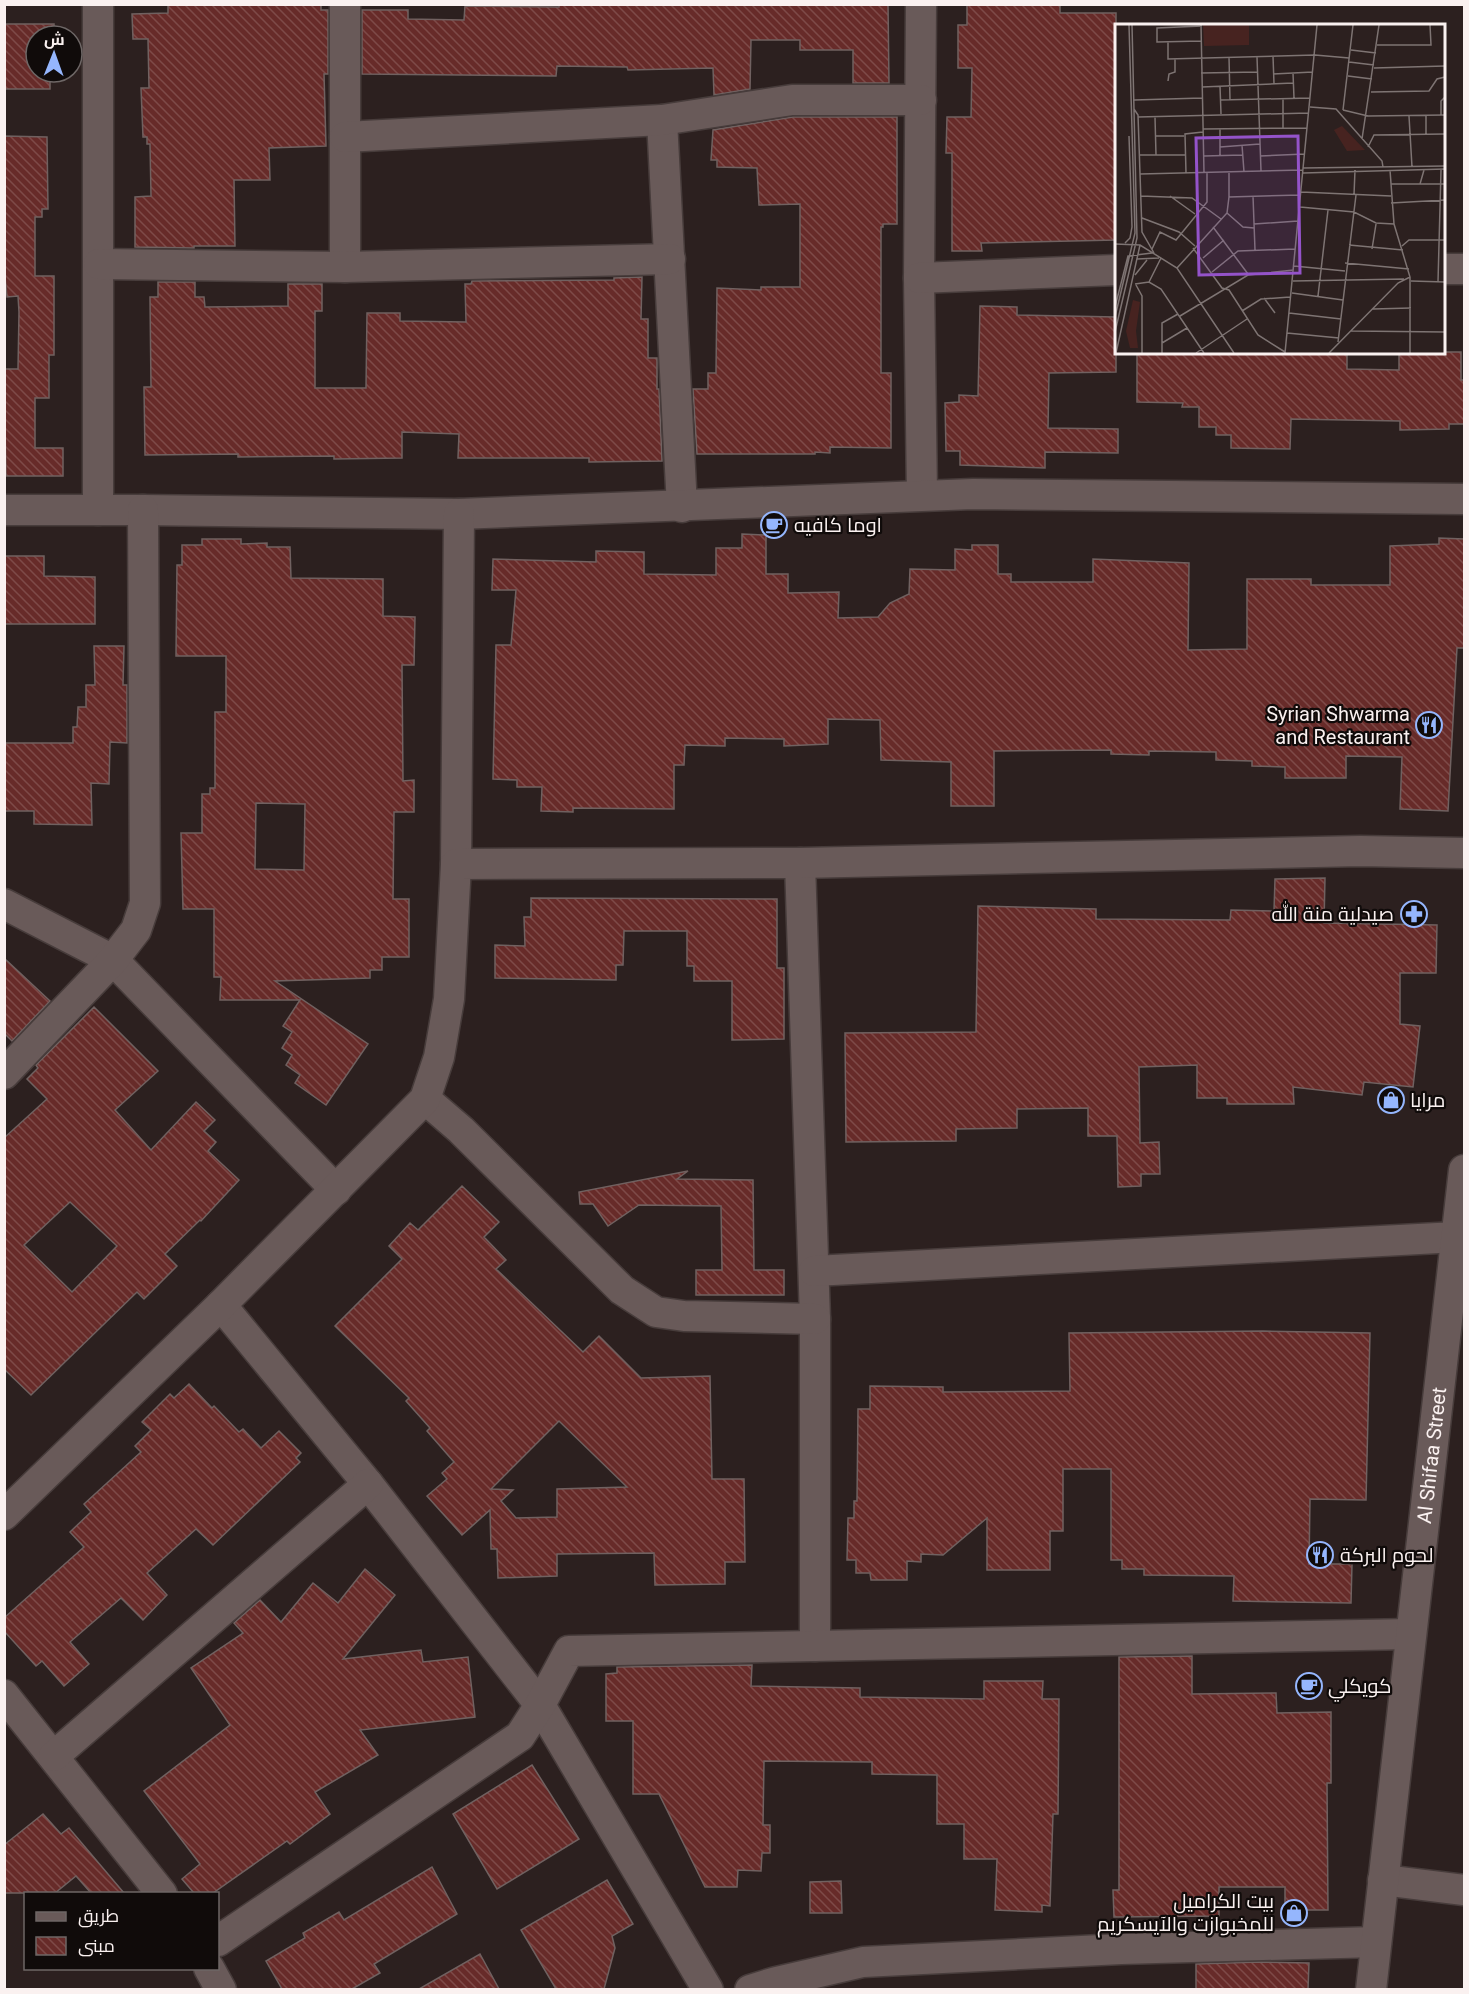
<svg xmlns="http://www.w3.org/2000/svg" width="1469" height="1994" viewBox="0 0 1469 1994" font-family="Roboto,Cairo,sans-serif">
<defs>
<pattern id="building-back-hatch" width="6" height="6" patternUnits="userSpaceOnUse" patternTransform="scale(1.5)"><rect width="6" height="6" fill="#672b29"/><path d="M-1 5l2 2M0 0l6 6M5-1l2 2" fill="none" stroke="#7e4a48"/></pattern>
</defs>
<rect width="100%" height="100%" fill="#2c201f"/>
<!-- building -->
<g fill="url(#building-back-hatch)" stroke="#706160" stroke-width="1.5" fill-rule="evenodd">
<path d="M168,4h153v6h7v64h-4l2,72 -57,2 1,32h-36l1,66h-41v2l-59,-1v-50l16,-1 -1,-52h-3v-7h-4l-2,-49h8l-1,-49h-15l-1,-25 36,-1z"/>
<path d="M559,4h329l1,79h-36v-33h-53v-10h-49l-1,49 -36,6 -1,-27 -85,2 -1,-3 -70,-1 -1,10 -194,-2v-64h46v9l56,1 1,-14 94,1z"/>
<path d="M967,4h93v9h56v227l-135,3 1,8h-30v-98h-6l1,-36h24l1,-49h-14v-43h9z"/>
<path d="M4,24h50v12h-18v36h17v9h-3v8h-46z"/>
<path d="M793,117h104v107h-14v3h-2v146h10v75l-61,-1v6l-15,-1v2h-118l-4,-65h15v-16h8l1,-85 44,2v-3h39v-83l-41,1 -2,-37 -40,-1v-7h-6l2,-30z"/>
<path d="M4,136l43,1 1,72h-6v8h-7v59h19v79h-5v43h-14v50h28v28h-57l-2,-107h14l1,-57 -1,-16 -11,1 -3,-30z"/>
<path d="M642,277l-1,42h7v39h9v31h2l3,72 -73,1v-4h-131l1,-24 -57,-2v26l-68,1v-3l-96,1v-3l-93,1 -1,-68h7l-1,-90h8v-15h37v15h9l1,10 83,-1v-22h34v27h-7v77h51l1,-75h33v8l66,1 -1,-38h6l1,-3 142,-1v-2z"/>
<path d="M980,306l37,1v8l99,2v55l-67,1 -1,55 70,1v24l-73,-1v16l-85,-3v-14h-14l-1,-48 14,-1v-7l19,1z"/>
<path d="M1137,352h210v17l52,1v-18h62v28h3v44h-15v5l-49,1v-9l-109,-2 -1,30 -59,-1v-13h-15v-8h-17v-20h-17l1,-4 -46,-1z"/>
<path d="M742,534l24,1v39h22v19l51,-1 -1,26 40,-1 12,-14 19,-9 1,-25 45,1v-21l17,1v-5h26v29h13v8h82v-23l96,4 -1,87 59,-1v-70h64v6h79v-39l49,-2v-6l25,1v109h-7l-9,163 -48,-2 2,-52 -56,-1v22h-61v-11l-33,-1v-5l-36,-1v-8l-67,-1v4l-38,-1v-4l-117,1v55h-43v-44l-70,-2 -1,-40 -52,-1v25l-44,2v-7l-59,-1v8l-40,-1 -1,20h-10v44l-101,-1v4l-32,-1 1,-24h-25v-7l-24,-1 3,-134h15l5,-55h-24l1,-31 103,3v-11l48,1v22l72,1v-27h26z"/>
<path d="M202,539h39v5l26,-1v4h23l1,31 92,1v37l32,1 -1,48h-12l1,116 11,-1v32h-20l-1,87h16v58h-27v13h-12v8l-95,3 93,63 -42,61 -31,-22 5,-8 -14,-10 6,-10 -10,-7 10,-16 -9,-6 17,-26h-80l1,-23h-7v-68h-31l-2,-76h21v-39h8v-6h5v-76h11v-56h-50l1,-91h5v-20h20zM256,803l49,1 -1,66 -49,-1z"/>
<path d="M4,556h40v20l51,1v47h-91z"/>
<path d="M94,646h30l-1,39h4v58l-17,-1 -1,42 -18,-1 1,42 -58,-1v-13h-30v-68h69v-16h4l1,-20h8v-22h9z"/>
<path d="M1325,878l-1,45 113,2 -1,48h-36v51l20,2 -7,61 -49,-5 -2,13 -69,-8 1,17h-67v-6h-30v-33l-58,2 1,76 19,-1 1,32h-19v12l-23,1 -1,-51h-29v-28l-71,1v19l-61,1v12l-110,1 -1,-109 131,-1 2,-126 118,3v10l134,1 1,-10 43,1 1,-32z"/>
<path d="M531,898l246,1v69h7v71l-52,1v-59h-38v-15h-7v-35h-63l-1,34h-7v15l-121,-2v-33l30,1 -1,-29h7z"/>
<path d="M4,958l46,43 -38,40 -8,-8z"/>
<path d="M94,1007l64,64 -43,39 36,40 45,-48 19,18 -11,11 12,11 -8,9 31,29 -38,41 -1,-1 -35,34 12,12 -33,33 -7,-7 -106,103 -27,-26v-231l43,-39 -20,-20 11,-11 -2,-3zM70,1202l47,44 -45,46 -48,-47z"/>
<path d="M688,1171l-11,8 76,1 1,90h30v25h-88v-25h26l-1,-64 -82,-1 -31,21 -15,-22h-13l-1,-12z"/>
<path d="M462,1186l37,36 -15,15 22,23 -10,9 87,83 16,-16 42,42 69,-2 2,103h32l1,83h-20v22l-70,1 -1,-32 -97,1v22l-59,2 -1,-29h-6l-1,-39 -28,25 -35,-39 20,-17 -5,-6 12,-11 -27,-31 3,-3 -24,-27 3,-3 -74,-72 67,-67 -13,-13 21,-23 8,7zM559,1421l68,66 -70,2v28l-41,1 -15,-17 12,-11 -22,-1z"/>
<path d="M1263,1331l107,2 -4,167 -56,-1 -1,65h43l-1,39 -118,-2 1,-25 -90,-1v-6h-22v-9h-11v-91h-48v62h-13v39h-63v-52l-44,37 -22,-1v8l-14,-1v19h-36l-1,-7h-14v-13h-9l1,-42h6v-17h3l1,-92h12v-23l73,1v5l127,-1 -1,-58z"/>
<path d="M189,1384l23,24 2,-2 25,26 4,-3 18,19 18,-17 22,22 -5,5 4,4 -87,83 -17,-16 -49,44 20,22 -24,25 -22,-22 -51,44 19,22 -25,22 -22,-25 -6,5 -32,-35v-13l80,-71 -14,-15 21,-20 -7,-8 57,-52 -6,-6 16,-16 -9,-8 28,-28 4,4z"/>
<path d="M365,1569l30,26 -52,64 78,-9 2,12 45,-5 7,60 -115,13 18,25 -63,37 15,22 -40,30 -3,-3 -74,52h-19l-12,-14 18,-15 -56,-73 86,-66 -39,-57 52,-35 -9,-10 26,-23 21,22 32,-39 25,20z"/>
<path d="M1192,1656v38l84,-1 1,20 54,-1v71h-4l1,127h-43v-23h-66v29l-105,1 -1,-27h6v-233z"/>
<path d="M752,1665l-1,21 109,2v9l124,2v-18h59l-1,18h17l-1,115h-5l-3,92 -8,-1v7l-47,-2 2,-51h-33v-35h-27v-49l-65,-1v-12l-108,-1 -1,64h7v28h-8l-1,18 -23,-1 -1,17h-32l-46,-93h-26v-73h-27v-47l11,-1v-6z"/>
<path d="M532,1765l47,74 -82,50 -44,-75z"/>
<path d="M43,1814l18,20 8,-6 55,65h-33l-15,-17 -21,17h-51v-48z"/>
<path d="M432,1867l25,47 -83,50 6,9 -28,16h-70l-16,-28 39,-23 -2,-5 36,-21 5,8z"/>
<path d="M607,1880l26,44 -21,12 3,12 -11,41h-48l-35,-59z"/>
<path d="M841,1881l1,32h-32v-31z"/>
<path d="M480,1954l19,35h-80z"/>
<path d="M1259,1962l50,1 -1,26h-112v-25z"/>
</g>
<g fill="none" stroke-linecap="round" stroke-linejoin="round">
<defs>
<g id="minor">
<path d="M98,4v506"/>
<path d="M345,4v263"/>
<path d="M921,4l-2,274 3,217"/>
<path d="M662,120l20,387"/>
<path d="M345,137l317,-17 130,-20h129"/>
<path d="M99,264l246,3 325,-8"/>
<path d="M1444,269h20"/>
<path d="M919,278l197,-8"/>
<path d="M4,510h139l316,4 514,-20 491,5"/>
<path d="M800,863l15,456v327"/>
<path d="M456,864l3,-350"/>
<path d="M4,904l109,56 223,230"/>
<path d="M4,1074l109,-114 23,-30 9,-27 -2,-393"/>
<path d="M425,1099l36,31 161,160 34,22 28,4 131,3"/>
<path d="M814,1271l643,-34"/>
<path d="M221,1305l147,179 172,221 168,285"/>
<path d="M4,1515l217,-210 204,-206 14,-42 10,-58 7,-135 344,-1 560,-12 104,2"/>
<path d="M4,1695l158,199"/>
<path d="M54,1756l314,-272"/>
<path d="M1383,1880l81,10"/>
<path d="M218,1941l302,-205 20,-31 29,-54 842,-17"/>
<path d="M209,1968l12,22"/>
<path d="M750,1990l26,-8 87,-20 258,-13 255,-7"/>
<path id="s1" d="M1371,1990l93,-820"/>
</g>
</defs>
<!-- minor casing -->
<use href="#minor" stroke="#473c3b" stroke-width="33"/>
<!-- minor -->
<use href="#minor" stroke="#695a59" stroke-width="30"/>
</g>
<!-- icons -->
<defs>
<symbol id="cafe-ring" viewBox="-11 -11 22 22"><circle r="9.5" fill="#100b0a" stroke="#95b6fd" stroke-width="1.5"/><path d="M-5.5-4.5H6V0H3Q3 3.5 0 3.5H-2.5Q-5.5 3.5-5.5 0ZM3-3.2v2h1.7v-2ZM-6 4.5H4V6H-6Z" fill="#95b6fd"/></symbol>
<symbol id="restaurant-ring" viewBox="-11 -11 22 22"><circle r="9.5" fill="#100b0a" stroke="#95b6fd" stroke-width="1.5"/><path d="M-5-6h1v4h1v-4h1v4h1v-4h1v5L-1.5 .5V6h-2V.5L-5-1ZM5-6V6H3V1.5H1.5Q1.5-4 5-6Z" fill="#95b6fd"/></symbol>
<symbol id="pharmacy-ring" viewBox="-11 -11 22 22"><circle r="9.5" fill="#100b0a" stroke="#95b6fd" stroke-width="1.5"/><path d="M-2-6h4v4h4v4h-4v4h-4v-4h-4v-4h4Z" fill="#95b6fd"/></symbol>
<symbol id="shop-ring" viewBox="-11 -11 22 22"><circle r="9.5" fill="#100b0a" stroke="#95b6fd" stroke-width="1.5"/><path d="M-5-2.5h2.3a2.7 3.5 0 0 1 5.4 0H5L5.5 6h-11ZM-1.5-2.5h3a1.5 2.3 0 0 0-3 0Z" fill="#95b6fd"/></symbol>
</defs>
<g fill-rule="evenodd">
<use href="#cafe-ring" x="759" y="510" width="30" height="30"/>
<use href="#restaurant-ring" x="1414" y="710" width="30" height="30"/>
<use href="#pharmacy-ring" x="1399" y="899" width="30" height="30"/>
<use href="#shop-ring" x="1376" y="1085" width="30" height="30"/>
<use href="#restaurant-ring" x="1305" y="1540" width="30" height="30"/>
<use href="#cafe-ring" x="1294" y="1671" width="30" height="30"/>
<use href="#shop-ring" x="1279" y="1898" width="30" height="30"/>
</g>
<g text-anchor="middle" stroke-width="4.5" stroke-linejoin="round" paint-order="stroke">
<!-- poi labels -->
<g font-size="20" fill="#faf1f0" stroke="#100b0a" text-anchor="start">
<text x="794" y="532">اوما كافيه</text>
<text x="1410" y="721" text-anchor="end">Syrian Shwarma<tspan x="1410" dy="23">and Restaurant</tspan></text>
<text x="1394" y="921" text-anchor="end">صيدلية منة الله</text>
<text x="1410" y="1107">مرايا</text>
<text x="1340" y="1562">لحوم البركة</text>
<text x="1328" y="1693">كويكلي</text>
<text x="1274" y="1908" text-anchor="end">بيت الكراميل<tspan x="1274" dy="23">للمخبوازت والآيسكريم</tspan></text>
</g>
<!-- street labels -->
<g font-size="20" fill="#faf1f0" stroke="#100b0a">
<text dy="7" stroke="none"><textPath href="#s1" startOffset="538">Al Shifaa Street</textPath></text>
</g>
</g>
<!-- overview -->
<g transform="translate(1115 24)">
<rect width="330" height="330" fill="#2c201f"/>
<path d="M227,102l23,24 -18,1 -13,-21z" fill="#472320"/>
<path d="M88,1h46v20l-45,1zM18,276l7,2 -4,29 2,17h-8l-4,-17z" fill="#472320"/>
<path fill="none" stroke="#7e7473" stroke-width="1.5" d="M86,1l3,148M87,2l-45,2v14l45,-1M53,18v17l147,-4 34,3M262,21h54l-1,-20M236,26l25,3M158,32l1,28M114,33l1,43M142,33l4,114M234,38l25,3M259,44l71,-2M86,49l57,-1M178,49l1,25M158,50l40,-2M233,52l24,3M53,57l1,-7 6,-2v-13M105,62l1,28M87,63l91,-4M256,68l58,-1 8,-12 8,-2M168,74v30M19,76l68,-2M105,76l90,-2M195,83l26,2 46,52 1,6M19,85l4,6 4,117 12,21M228,86l25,6 77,-1M228,86l10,-85M311,91v19M326,91v-14l4,-4M294,92l3,51M23,93l171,-4M40,93l1,38M88,105l104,-1M105,105v27M41,112h28M247,115l17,-114M127,121l2,27M105,123l40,-3M253,123l6,-12 71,-1M24,131h46M89,132l39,-1M145,132l45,-2M188,144l142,-2M71,149l-1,-39 18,-2M114,149v24M188,149l142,-4M25,150l163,-4M276,160h29l4,-14M305,160h25M186,168l90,4M239,171l1,-25M26,172l51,2 29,21M55,172l25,18M138,172l2,54M276,179l54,-3M185,183l54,5 22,11 18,1M112,189l16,14 11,1M27,194l37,14 16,14M139,200l44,-3M98,203l35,47M10,219l5,-5 2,-11 -3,-91M0,220l25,1 37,23 57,85M234,221l54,5M287,222l7,-6h36M78,224l29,40 7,2 29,45 27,17M37,225l8,-17 16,8 31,-38v-29M257,225l4,-25M88,234l21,-18M22,235l22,-1M230,239l64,6M179,242l51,5M62,244l50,-55 2,-16 72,-2M97,248l26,-21 57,-2M20,251l12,-15M295,253v76M178,257l111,-2M296,257l34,1M34,258l12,-24M323,258l3,-112M20,260l14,-2 12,7 43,64M21,261l6,11v57M177,269l51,7M203,272l10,-86M149,274l11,15M0,283l13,-51 24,-3M258,285l38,-1M127,287l19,-12 29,-2M174,289l52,6M65,292l68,-41 46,-5M0,293l20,-84 -6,-208M236,307l94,1M0,308l22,-94 -5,-213M172,309l52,5M223,318l18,-147M47,319l25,-15M1,329l24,-108M47,329v-30l16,-9M81,329l51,-34M170,329l32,-328M214,329l69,-70 12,-6 -16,-53 -4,-54"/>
<path fill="#9453c9" fill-opacity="0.15" stroke="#9453c9" stroke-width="3" d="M183,112l2,137 -101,2 -3,-137z"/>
<rect width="330" height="330" fill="none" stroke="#faf1f0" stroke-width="3"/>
</g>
<!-- border -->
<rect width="1469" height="1994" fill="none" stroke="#faf1f0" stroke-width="12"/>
<!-- legend -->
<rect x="24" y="1892" width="195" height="78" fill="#100b0a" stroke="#6e6766" stroke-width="1.5"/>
<rect x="36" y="1912" width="30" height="9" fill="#695a59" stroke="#6e6766" stroke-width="1.5"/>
<text x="78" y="1922" font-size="18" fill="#faf1f0">طريق</text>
<rect x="36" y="1937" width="30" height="18" fill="url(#building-back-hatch)" stroke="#6e6766" stroke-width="1.5"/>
<text x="78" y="1952" font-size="18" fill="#faf1f0">مبنى</text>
<!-- north arrow -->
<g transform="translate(54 54) rotate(1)"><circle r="28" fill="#100b0a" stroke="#6e6766" stroke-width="1.5"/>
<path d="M0-4.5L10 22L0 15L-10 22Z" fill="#95b6fd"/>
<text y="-9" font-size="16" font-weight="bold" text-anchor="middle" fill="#faf1f0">ش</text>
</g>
</svg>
